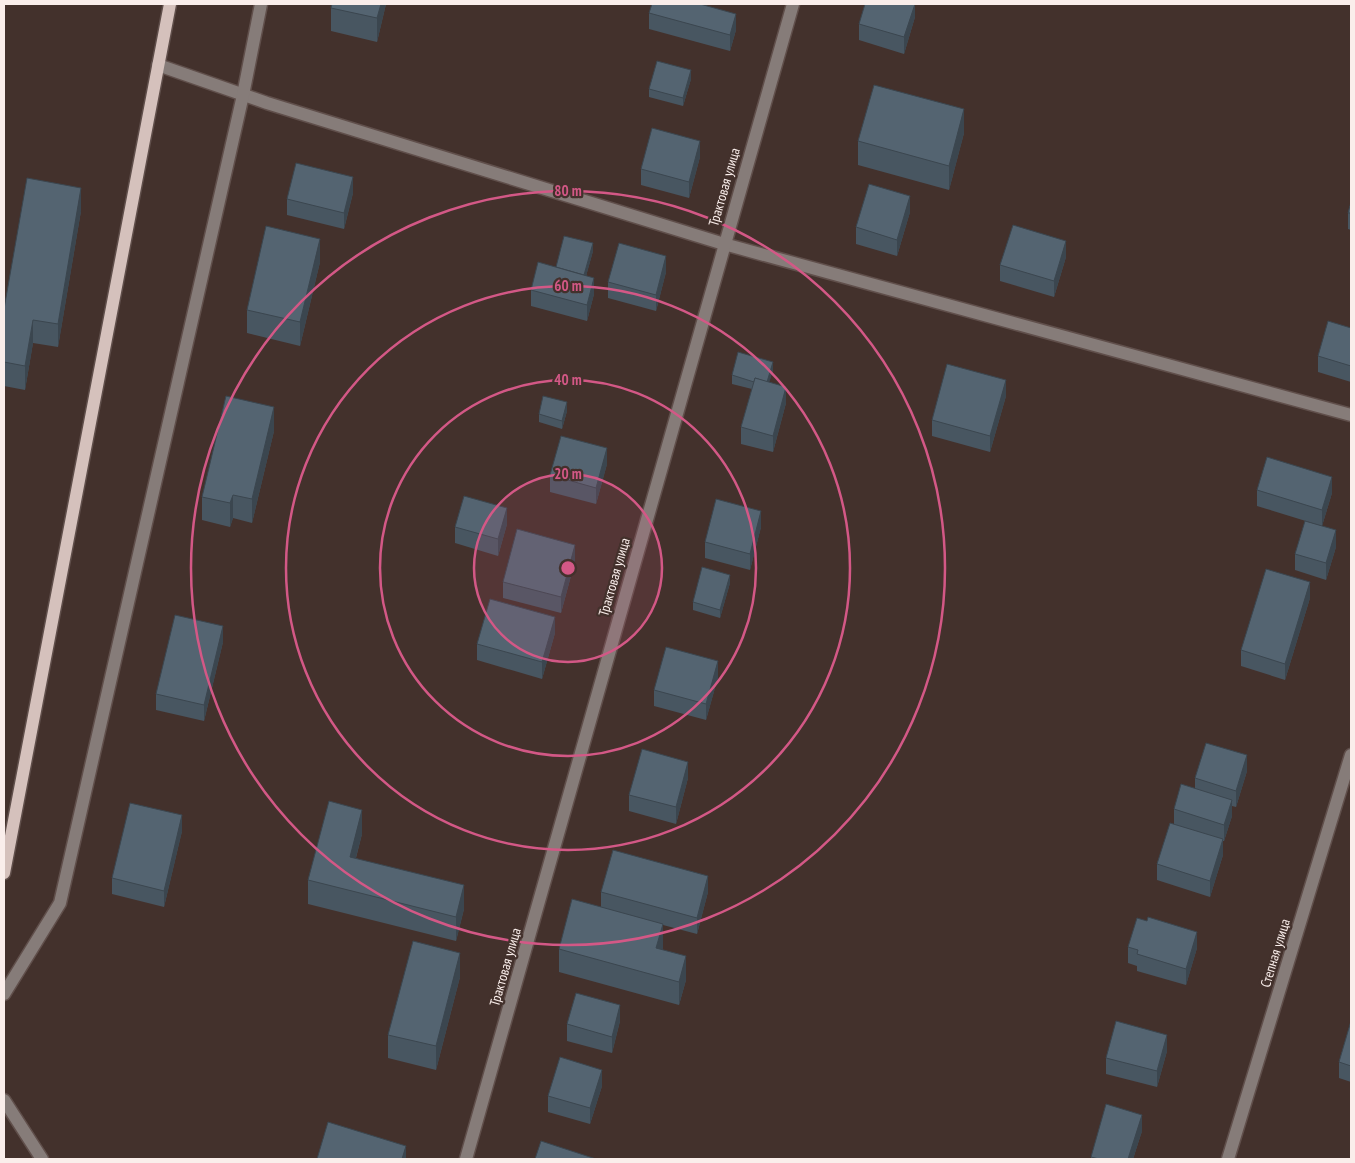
<svg xmlns="http://www.w3.org/2000/svg" width="1355" height="1163" viewBox="0 0 1355 1163" font-family="'PT Sans Narrow',sans-serif">
<rect width="100%" height="100%" fill="#43312c"/>
<g fill="none" stroke-linecap="round" stroke-linejoin="round">
<defs>
<g id="minor">
<path d="M158,65l109,38 457,141 627,171"/>
<path d="M4,994l56,-91 183,-808 18,-91"/>
<path d="M4,1100l38,59"/>
<path d="M466,1159l327,-1155"/>
<path d="M1228,1159l123,-404"/>
</g>
<path id="major" d="M4,873l166,-869"/>
</defs>
<!-- minor casing -->
<use href="#minor" stroke="#604f4b" stroke-width="15"/>
<!-- major casing -->
<use href="#major" stroke="#604f4b" stroke-width="15"/>
<!-- minor -->
<use href="#minor" stroke="#867c79" stroke-width="12"/>
<!-- major -->
<use href="#major" stroke="#d5c1bc" stroke-width="12"/>
</g>
<!-- wall -->
<g fill="#485661">
<path d="M386,4l-9,38 -46,-11v-23z"/>
<path d="M915,4v13l-11,37 -45,-14v-16z"/>
<path d="M649,13l87,17 -6,21 -81,-22z"/>
<path d="M691,79l-8,27 -34,-9v-8z"/>
<path d="M964,133l-15,57 -91,-25v-24z"/>
<path d="M700,157l-11,41 -48,-13v-16z"/>
<path d="M353,193l-9,36 -57,-14v-16z"/>
<path d="M1351,202v28l-3,-1v-16z"/>
<path d="M81,211l-23,136 -25,-4 -8,47 -21,-4v-77z"/>
<path d="M910,212l-13,44 -41,-12v-17z"/>
<path d="M593,251l-7,25 8,18 -7,27 -56,-15v-16l25,-23z"/>
<path d="M1066,257l-12,40 -54,-16v-16z"/>
<path d="M320,262l-20,84 -53,-13v-23z"/>
<path d="M666,272l-10,39 -48,-13v-16z"/>
<path d="M1351,328v54l-33,-10v-16z"/>
<path d="M773,370l-4,12 17,21 -13,49 -32,-8v-17l11,-38 -20,-5v-9z"/>
<path d="M1006,396l-16,56 -58,-16v-16z"/>
<path d="M567,411l-5,18 -23,-7v-8z"/>
<path d="M274,431l-22,92 -19,-5 -3,9 -28,-7v-23z"/>
<path d="M607,464l-11,40 -46,-12v-17z"/>
<path d="M1257,490l75,3 -10,33 -65,-20z"/>
<path d="M507,524l-9,32 -43,-13v-16z"/>
<path d="M761,527l-11,43 -45,-12v-16z"/>
<path d="M1336,547l-10,33 -31,-10v-16z"/>
<path d="M575,561l-14,52 -58,-15v-16z"/>
<path d="M730,583l-10,35 -27,-8v-8z"/>
<path d="M1310,598l-25,82 -44,-14v-16z"/>
<path d="M555,633l-13,46 -65,-19v-16z"/>
<path d="M223,642l-19,79 -48,-11v-16z"/>
<path d="M718,677l-12,43 -52,-14v-16z"/>
<path d="M1247,771l-11,36 -4,-1v10l-8,25h-1v14l-13,42 -53,-17v-16l17,-40v-15l21,-20v-11z"/>
<path d="M688,778l-12,46 -47,-13v-16z"/>
<path d="M182,831l-18,76 -52,-13v-16z"/>
<path d="M362,834l-6,24 108,51 -8,32 -148,-37v-24z"/>
<path d="M601,892h107l-11,42 -34,-9v22l-1,3 24,30 -7,25 -120,-33v-23l42,-42z"/>
<path d="M1128,947l69,1 -11,37 -49,-14v-5l-9,-3z"/>
<path d="M460,977l-24,93 -48,-12v-23z"/>
<path d="M620,1021l-8,32 -45,-12v-17z"/>
<path d="M1351,1021v61l-12,-4v-16z"/>
<path d="M1167,1051l-10,36 -51,-13v-16z"/>
<path d="M602,1086l-12,38 -42,-12v-16z"/>
<path d="M1142,1131l-9,28h-42v-2z"/>
</g>
<!-- shaded-wall -->
<g fill="#3b464f">
<path d="M381,4h5l-9,38v-24z"/>
<path d="M915,4v13l-11,37v-17z"/>
<path d="M736,14v16l-6,21v-16z"/>
<path d="M691,70v9l-8,27v-8z"/>
<path d="M964,109v24l-15,57v-24z"/>
<path d="M700,141v16l-11,41v-16z"/>
<path d="M353,177v16l-9,36v-16z"/>
<path d="M81,188v23l-23,136v-23z"/>
<path d="M910,196v16l-13,44v-16z"/>
<path d="M320,239v23l-20,84v-24z"/>
<path d="M1066,241v16l-12,40v-16z"/>
<path d="M593,243v8l-10,36v-8z"/>
<path d="M666,256v16l-10,39v-16z"/>
<path d="M594,278v16l-7,27v-16z"/>
<path d="M33,320v23l-8,47v-24z"/>
<path d="M773,362v8l-7,23v-8z"/>
<path d="M1006,380v16l-16,56v-16z"/>
<path d="M786,387v16l-13,49v-16z"/>
<path d="M567,402v9l-5,18v-8z"/>
<path d="M274,407v24l-22,92v-24z"/>
<path d="M607,448v16l-11,40v-16z"/>
<path d="M1332,477v16l-10,33v-16z"/>
<path d="M233,495v23l-3,9v-24z"/>
<path d="M507,508v16l-9,32v-17z"/>
<path d="M761,511v16l-11,43v-16z"/>
<path d="M1336,530v17l-10,33v-17z"/>
<path d="M575,545v16l-14,52v-16z"/>
<path d="M730,575v8l-10,35v-8z"/>
<path d="M1310,582v16l-25,82v-16z"/>
<path d="M555,617v16l-13,46v-17z"/>
<path d="M223,626v16l-19,79v-16z"/>
<path d="M718,661v16l-12,43v-16z"/>
<path d="M1247,755v16l-11,36v-16z"/>
<path d="M688,762v16l-12,46v-17z"/>
<path d="M1232,800v16l-8,25v-16z"/>
<path d="M362,810v24l-12,46v-23z"/>
<path d="M182,815v16l-18,76v-16z"/>
<path d="M1223,839v16l-13,42v-16z"/>
<path d="M708,876v16l-11,42v-16z"/>
<path d="M464,885v24l-8,32v-24z"/>
<path d="M663,924v23l-7,25v-24z"/>
<path d="M1197,932v16l-11,37v-16z"/>
<path d="M460,953v24l-24,93v-24z"/>
<path d="M686,956v24l-7,25v-23z"/>
<path d="M620,1005v16l-8,32v-16z"/>
<path d="M1167,1035v16l-10,36v-16z"/>
<path d="M602,1070v16l-12,38v-16z"/>
<path d="M1142,1115v16l-9,28h-5z"/>
<path d="M406,1146v13h-4z"/>
</g>
<!-- building -->
<g fill="#546471" stroke="#3b464f">
<path d="M332,4h49l-4,14 -46,-10z"/>
<path d="M652,4h48l36,10 -6,21 -81,-22z"/>
<path d="M865,4h50l-11,33 -45,-13z"/>
<path d="M657,61l34,9 -8,28 -34,-9z"/>
<path d="M874,85l90,24 -15,57 -91,-25z"/>
<path d="M652,128l48,13 -11,41 -48,-13z"/>
<path d="M296,163l57,14 -9,36 -57,-14z"/>
<path d="M27,178l54,10 -23,136 -25,-4 -8,46 -21,-4v-53z"/>
<path d="M869,184l41,12 -13,44 -41,-13z"/>
<path d="M1351,202v11h-3z"/>
<path d="M1013,225l53,16 -12,40 -54,-16z"/>
<path d="M266,226l54,13 -20,83 -53,-12z"/>
<path d="M564,236l29,7 -9,32 -28,-8z"/>
<path d="M619,243l47,13 -10,39 -48,-13z"/>
<path d="M538,262l56,16 -7,27 -56,-15z"/>
<path d="M1328,321l23,7v38l-33,-10z"/>
<path d="M738,352l35,10 -6,20 -12,-4 -1,4 -22,-7z"/>
<path d="M947,364l59,16 -16,56 -58,-16z"/>
<path d="M755,378l31,9 -13,49 -32,-9z"/>
<path d="M226,396l48,11 -22,92 -19,-4 -3,8 -28,-6z"/>
<path d="M543,396l24,6 -5,19 -23,-7z"/>
<path d="M561,436l46,12 -11,40 -46,-13z"/>
<path d="M1267,457l65,20 -10,33 -65,-20z"/>
<path d="M464,496l43,12 -9,31 -43,-12z"/>
<path d="M716,499l45,12 -11,43 -45,-12z"/>
<path d="M1305,521l31,9 -10,33 -31,-9z"/>
<path d="M517,529l58,16 -14,52 -58,-15z"/>
<path d="M702,567l28,8 -10,35 -27,-8z"/>
<path d="M1266,569l44,13 -25,82 -44,-14z"/>
<path d="M490,599l65,18 -13,45 -65,-18z"/>
<path d="M175,615l48,11 -19,79 -48,-11z"/>
<path d="M666,647l52,14 -12,43 -52,-14z"/>
<path d="M1206,743l41,12 -11,36 -41,-13z"/>
<path d="M642,749l46,13 -12,45 -47,-12z"/>
<path d="M1181,784l51,16 -8,25 -50,-16z"/>
<path d="M329,801l33,9 -12,47 114,28 -8,32 -148,-37z"/>
<path d="M130,803l52,12 -18,76 -52,-13z"/>
<path d="M1170,823l53,16 -13,42 -53,-17z"/>
<path d="M613,850l95,26 -11,42 -96,-26z"/>
<path d="M572,899l91,25 -7,24 30,8 -7,26 -120,-33z"/>
<path d="M1148,917l49,15 -11,37 -49,-15 1,-4 -10,-3 9,-29 10,3z"/>
<path d="M413,941l47,12 -24,93 -48,-11z"/>
<path d="M576,993l44,12 -8,32 -45,-13z"/>
<path d="M1116,1021l51,14 -10,36 -51,-13z"/>
<path d="M1351,1021v45l-12,-4z"/>
<path d="M560,1057l42,13 -12,38 -42,-12z"/>
<path d="M1106,1104l36,11 -14,44h-29l-8,-2z"/>
<path d="M328,1122l78,24 -4,13h-85z"/>
<path d="M541,1141l55,18h-61z"/>
</g>
<!-- distance rings -->
<circle cx="568" cy="568" r="94" fill="#d35886" fill-opacity=".12"/>
<g fill="none" stroke="#d35886" stroke-width="2.5">
<circle cx="568" cy="568" r="94"/>
<circle cx="568" cy="568" r="188"/>
<circle cx="568" cy="568" r="282"/>
<circle cx="568" cy="568" r="377"/>
</g>
<g text-anchor="middle" stroke-width="4.5" stroke-linejoin="round" paint-order="stroke">
<!-- street labels -->
<g font-size="14" fill="#faeeeb" stroke="#43312c">
<text transform="translate(724 187) rotate(-74)" y="5">Трактовая улица</text>
<text transform="translate(614 577) rotate(-74)" y="5">Трактовая улица</text>
<text transform="translate(1275 953) rotate(-73)" y="5">Степная улица</text>
<text transform="translate(505 967) rotate(-74)" y="5">Трактовая улица</text>
</g>
</g>
<circle cx="568" cy="568" r="8" fill="#d35886" stroke="#43312c" stroke-width="2.5"/>
<g font-size="15" text-anchor="middle" font-weight="bold" fill="#d35886" stroke="#43312c" stroke-width="4.5" stroke-linejoin="round" paint-order="stroke">
<text x="568" y="196">80 m</text>
<text x="568" y="291">60 m</text>
<text x="568" y="385">40 m</text>
<text x="568" y="479">20 m</text>
</g>
<!-- border -->
<rect width="1355" height="1163" fill="none" stroke="#faeeeb" stroke-width="10"/>
</svg>
